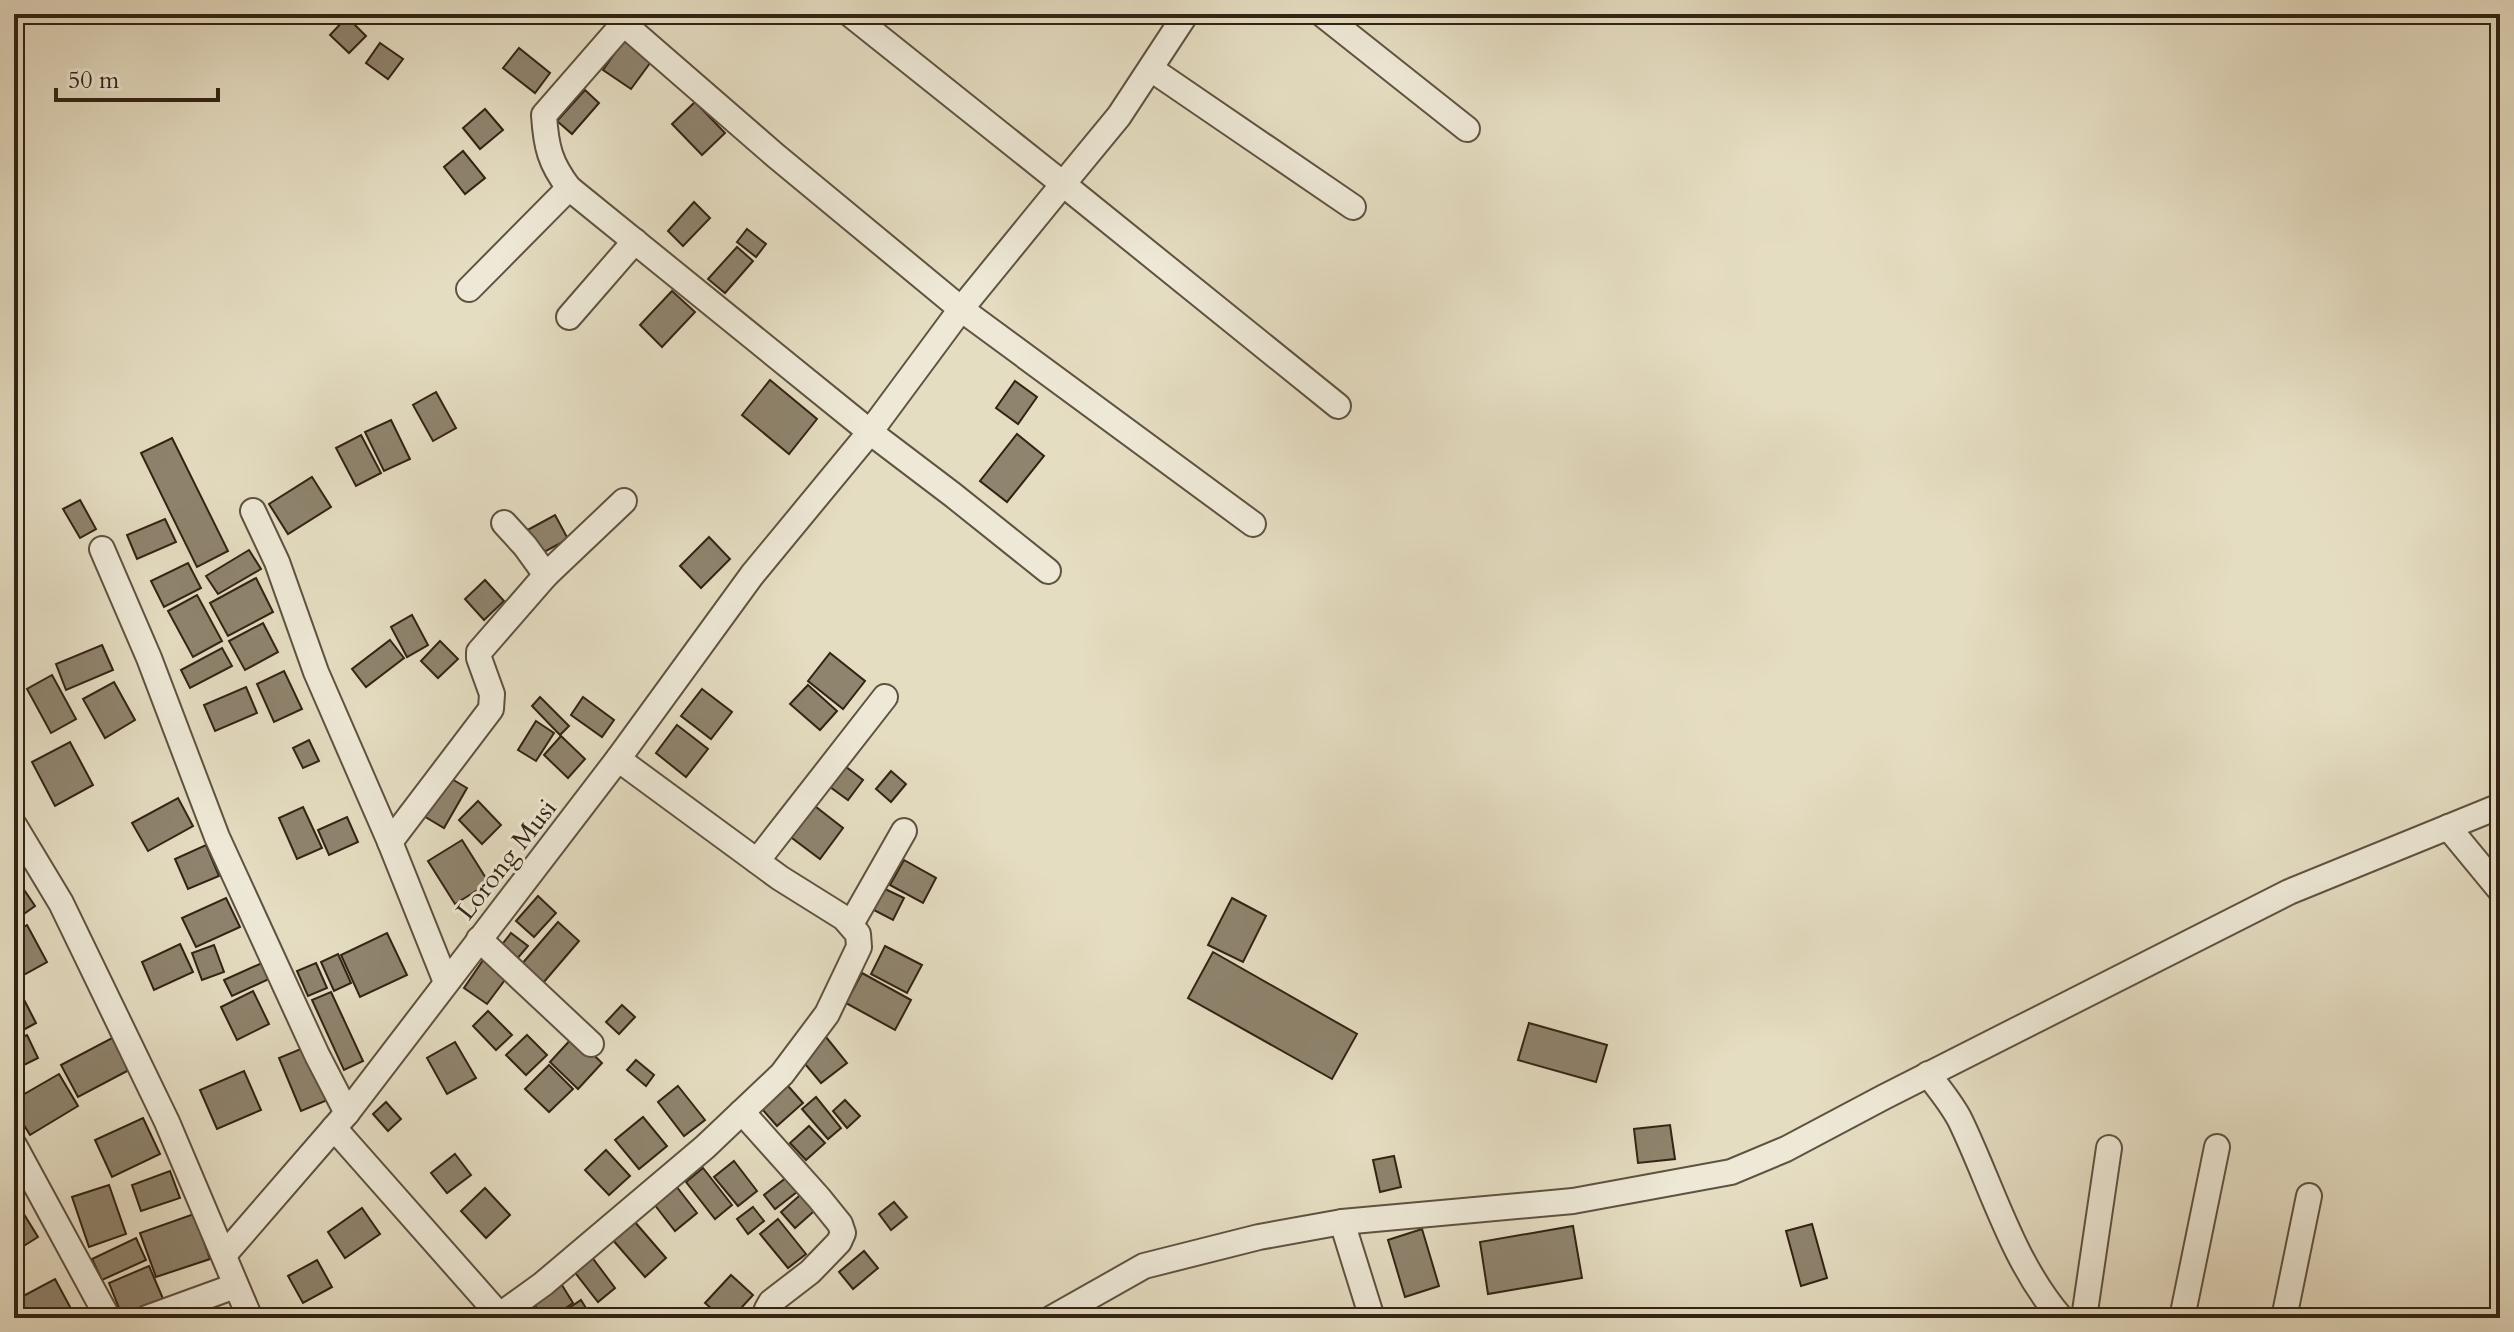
<svg xmlns="http://www.w3.org/2000/svg" width="2514" height="1332" viewBox="0 0 2514 1332" font-family="Cardo,serif">
<rect width="100%" height="100%" fill="#e5ddc2"/>
<filter id="stains"><feTurbulence type="fractalNoise" baseFrequency=".0025" numOctaves="4"/><feColorMatrix values="0 0 0 0 .2 0 0 0 0 .09 0 0 0 0 .02 0 0 0 .5 -.17"/></filter>
<radialGradient id="worn" r=".72"><stop offset=".6" stop-color="#630" stop-opacity="0"/><stop offset="1" stop-color="#630" stop-opacity=".3"/></radialGradient>
<!-- building -->
<g fill="#8f846e" stroke="#322314" stroke-width="2">
<path d="M347,17l19,19 -17,17 -19,-18z"/>
<path d="M625,39l28,20 -22,30 -28,-19z"/>
<path d="M380,43l23,16 -15,20 -22,-16z"/>
<path d="M519,48l31,25 -15,20 -32,-25z"/>
<path d="M585,90l14,13 -27,31 -15,-13z"/>
<path d="M695,102l30,31 -23,22 -30,-31z"/>
<path d="M485,109l18,21 -23,19 -17,-21z"/>
<path d="M463,151l22,27 -20,16 -21,-27z"/>
<path d="M694,202l16,16 -27,28 -15,-15z"/>
<path d="M747,229l19,15 -10,13 -19,-15z"/>
<path d="M737,247l16,14 -28,32 -17,-14z"/>
<path d="M672,291l23,21 -33,35 -22,-22z"/>
<path d="M770,380l47,39 -28,35 -47,-39z"/>
<path d="M1015,381l22,16 -19,27 -22,-16z"/>
<path d="M436,392l20,36 -23,13 -20,-36z"/>
<path d="M391,420l19,39 -26,12 -19,-39z"/>
<path d="M1017,434l27,22 -37,46 -27,-21z"/>
<path d="M361,435l20,38 -25,13 -20,-38z"/>
<path d="M172,438l56,113 -31,16 -56,-114z"/>
<path d="M312,477l19,30 -43,27 -19,-30z"/>
<path d="M80,500l16,29 -16,9 -17,-29z"/>
<path d="M555,515l13,24 -33,18 -13,-24z"/>
<path d="M165,519l11,23 -39,17 -10,-24z"/>
<path d="M709,537l21,22 -29,29 -21,-22z"/>
<path d="M249,550l12,19 -43,25 -12,-18z"/>
<path d="M188,563l13,25 -37,19 -13,-26z"/>
<path d="M256,578l17,34 -45,24 -18,-33z"/>
<path d="M485,580l19,21 -20,19 -19,-21z"/>
<path d="M197,595l25,46 -29,16 -25,-46z"/>
<path d="M412,615l16,30 -21,12 -16,-30z"/>
<path d="M263,623l15,29 -33,18 -16,-29z"/>
<path d="M390,640l14,18 -38,29 -14,-18z"/>
<path d="M440,641l18,18 -20,19 -17,-17z"/>
<path d="M102,645l11,25 -47,20 -10,-26z"/>
<path d="M222,648l10,18 -42,22 -9,-18z"/>
<path d="M830,653l35,28 -22,28 -35,-28z"/>
<path d="M284,671l18,38 -28,13 -17,-38z"/>
<path d="M52,675l24,44 -25,14 -24,-44z"/>
<path d="M114,682l21,38 -30,18 -22,-39z"/>
<path d="M808,685l29,26 -17,19 -30,-26z"/>
<path d="M246,687l11,26 -42,18 -11,-26z"/>
<path d="M702,689l30,23 -21,27 -30,-23z"/>
<path d="M540,697l29,29 -9,9 -28,-29z"/>
<path d="M583,697l31,23 -12,17 -31,-22z"/>
<path d="M536,721l18,12 -18,28 -18,-11z"/>
<path d="M677,725l31,24 -22,28 -30,-24z"/>
<path d="M561,736l24,23 -17,19 -24,-23z"/>
<path d="M309,740l10,21 -16,7 -10,-20z"/>
<path d="M70,742l23,43 -38,21 -23,-44z"/>
<path d="M841,763l22,17 -15,20 -22,-16z"/>
<path d="M891,771l15,13 -15,18 -15,-13z"/>
<path d="M445,775l22,13 -23,40 -22,-13z"/>
<path d="M178,798l15,28 -45,25 -16,-28z"/>
<path d="M478,801l23,24 -19,19 -23,-24z"/>
<path d="M811,803l32,25 -23,31 -32,-24z"/>
<path d="M303,807l19,41 -25,11 -18,-41z"/>
<path d="M347,817l11,25 -29,13 -11,-25z"/>
<path d="M462,840l27,43 -34,21 -27,-43z"/>
<path d="M206,845l13,31 -31,13 -13,-30z"/>
<path d="M904,860l32,18 -13,25 -33,-18z"/>
<path d="M14,875l21,31 -21,15z"/>
<path d="M883,888l21,10 -11,22 -21,-11z"/>
<path d="M538,896l18,17 -22,24 -18,-16z"/>
<path d="M226,898l14,29 -44,20 -14,-29z"/>
<path d="M1232,898l34,18 -23,46 -35,-17z"/>
<path d="M558,922l21,19 -36,42 -22,-18z"/>
<path d="M27,925l20,37 -27,15 -6,-10v-35z"/>
<path d="M387,933l20,42 -47,22 -19,-42z"/>
<path d="M511,933l17,13 -12,14 -16,-13z"/>
<path d="M180,944l13,28 -39,18 -12,-28z"/>
<path d="M214,945l10,27 -22,8 -10,-27z"/>
<path d="M885,946l37,19 -15,28 -36,-19z"/>
<path d="M1213,952l144,82 -25,45 -144,-81z"/>
<path d="M338,954l13,29 -17,8 -13,-29z"/>
<path d="M486,956l24,17 -23,31 -23,-16z"/>
<path d="M262,963l7,16 -37,17 -8,-16z"/>
<path d="M316,963l11,25 -19,8 -11,-25z"/>
<path d="M862,973l49,27 -16,30 -49,-27z"/>
<path d="M18,988l18,35 -22,12v-45z"/>
<path d="M253,991l16,33 -32,16 -16,-33z"/>
<path d="M331,992l32,69 -19,9 -32,-70z"/>
<path d="M622,1005l13,12 -16,17 -13,-12z"/>
<path d="M488,1011l24,24 -16,15 -23,-24z"/>
<path d="M1529,1023l78,22 -11,37 -78,-22z"/>
<path d="M27,1035l11,23 -24,12v-29z"/>
<path d="M527,1035l20,20 -21,20 -20,-20z"/>
<path d="M574,1036l28,27 -24,26 -28,-27z"/>
<path d="M826,1037l21,26 -26,20 -21,-25z"/>
<path d="M112,1038l17,32 -51,27 -17,-32z"/>
<path d="M455,1042l21,36 -29,16 -20,-36z"/>
<path d="M308,1046l22,53 -29,12 -22,-53z"/>
<path d="M636,1060l18,15 -8,11 -19,-16z"/>
<path d="M549,1065l24,24 -24,23 -24,-23z"/>
<path d="M244,1071l17,39 -44,19 -17,-39z"/>
<path d="M59,1074l19,32 -48,29 -16,-26v-9z"/>
<path d="M781,1078l22,25 -26,23 -22,-25z"/>
<path d="M678,1086l27,34 -21,16 -26,-34z"/>
<path d="M816,1097l25,31 -13,11 -26,-30z"/>
<path d="M845,1100l15,16 -13,12 -14,-17z"/>
<path d="M386,1102l15,17 -13,12 -15,-17z"/>
<path d="M643,1117l24,29 -28,23 -24,-29z"/>
<path d="M143,1118l17,36 -48,23 -17,-37z"/>
<path d="M1670,1125l5,34 -37,4 -4,-34z"/>
<path d="M809,1126l16,17 -19,17 -16,-17z"/>
<path d="M606,1150l24,26 -21,19 -24,-25z"/>
<path d="M455,1154l16,21 -24,18 -16,-20z"/>
<path d="M1394,1156l7,31 -21,5 -7,-32z"/>
<path d="M734,1161l23,30 -19,15 -24,-29z"/>
<path d="M703,1168l29,37 -17,14 -29,-37z"/>
<path d="M170,1171l10,27 -39,13 -9,-26z"/>
<path d="M791,1174l11,14 -27,21 -11,-14z"/>
<path d="M109,1185l17,49 -37,13 -17,-50z"/>
<path d="M676,1186l21,27 -22,18 -21,-27z"/>
<path d="M485,1188l25,27 -24,23 -25,-27z"/>
<path d="M807,1189l14,16 -26,23 -14,-16z"/>
<path d="M14,1198l24,39 -24,15z"/>
<path d="M894,1202l13,15 -16,13 -12,-16z"/>
<path d="M753,1207l11,14 -16,13 -11,-15z"/>
<path d="M362,1208l18,26 -35,24 -17,-26z"/>
<path d="M194,1214l16,45 -54,18 -16,-44z"/>
<path d="M778,1219l28,35 -18,14 -28,-34z"/>
<path d="M634,1221l32,37 -21,19 -33,-38z"/>
<path d="M1812,1224l15,54 -26,8 -15,-55z"/>
<path d="M1573,1226l9,52 -94,16 -8,-52z"/>
<path d="M1422,1229l17,57 -34,11 -17,-57z"/>
<path d="M136,1238l10,22 -44,20 -10,-21z"/>
<path d="M864,1251l14,17 -25,21 -14,-17z"/>
<path d="M591,1256l24,32 -17,14 -25,-32z"/>
<path d="M317,1260l15,27 -29,16 -15,-27z"/>
<path d="M149,1266l15,35 -41,17 -14,-35z"/>
<path d="M731,1275l22,20 -21,23h-10l-17,-15z"/>
<path d="M557,1277l16,26 -22,15h-8l-14,-22z"/>
<path d="M55,1279l21,39h-52l-10,-17z"/>
<path d="M581,1300l11,18h-38z"/>
</g>
<g fill="none" stroke-linecap="round" stroke-linejoin="round">
<defs>
<g id="street">
<path d="M850,14l213,170 -102,125 292,215"/>
<path d="M1186,14l-67,102 -56,68 275,222"/>
<path d="M1322,14l145,115"/>
<path d="M624,24l152,132 185,153 -91,123 83,63 95,76"/>
<path d="M1151,69l202,138"/>
<path d="M469,289l100,-101"/>
<path d="M569,317l66,-76"/>
<path d="M253,511l24,51 39,110 74,170 56,140"/>
<path d="M504,523l21,23 21,29"/>
<path d="M102,549l47,109 68,179 100,218 30,58"/>
<path d="M14,825l47,78 106,219 83,196"/>
<path d="M2448,827l52,63"/>
<path d="M390,842l101,-133 1,-15 -13,-36v-6l67,-77 78,-74"/>
<path d="M757,861l128,-164"/>
<path d="M851,924l53,-93"/>
<path d="M479,939l112,105"/>
<path d="M1928,1074c11,15 24,30 32,46 32,66 52,141 101,198"/>
<path d="M742,1112l77,86 21,26 3,9 -4,9 -29,30 -39,30 -4,7 6,9"/>
<path d="M334,1128l168,190"/>
<path d="M14,1145l94,173"/>
<path d="M1342,1222l30,96"/>
<path d="M224,1255l123,-142 271,-354 134,-184 118,-143 -301,-244c-19,-25 -23,-41 -25,-73l88,-101"/>
<path d="M500,1315l43,-31 162,-137 77,-73 45,-60 32,-67 -1,-13 -14,-16 -64,-40 -162,-119"/>
<path d="M147,1318l88,-32"/>
<path d="M1052,1318l92,-52 115,-29 83,-15 231,-21 158,-29 55,-23 98,-52 405,-205 211,-86"/>
<path d="M2084,1318l25,-170"/>
<path d="M2182,1318l35,-171"/>
<path d="M2284,1318l25,-122"/>
</g>
</defs>
<!-- street casing -->
<use href="#street" stroke="#5f5240" stroke-width="28"/>
<!-- street -->
<use href="#street" stroke="#eee9d7" stroke-width="24"/>
</g>
<g text-anchor="middle" stroke-width="6" stroke-linejoin="round" paint-order="stroke">
<!-- street labels -->
<g font-size="26" fill="#322314" stroke="#eee9d7">
<text transform="translate(506 859) rotate(-52)" y="9">Lorong Musi</text>
</g>
</g>
<!-- margin -->
<rect width="2514" height="1332" fill="none" stroke="#e5ddc2" stroke-width="48"/>
<rect x="16" y="16" width="2482" height="1300" fill="none" stroke="#322314" stroke-width="4"/>
<rect x="24" y="24" width="2466" height="1284" fill="none" stroke="#322314" stroke-width="2"/>
<!-- scale -->
<path d="M56 88v12h162v-12" fill="none" stroke="#322314" stroke-width="4"/>
<text x="68" y="88" font-size="24" fill="#322314" stroke="#eee9d7" stroke-width="6" paint-order="stroke">50 m</text>
<rect width="100%" height="100%" filter="url(#stains)"/>
<rect width="100%" height="100%" fill="url(#worn)"/>
</svg>
